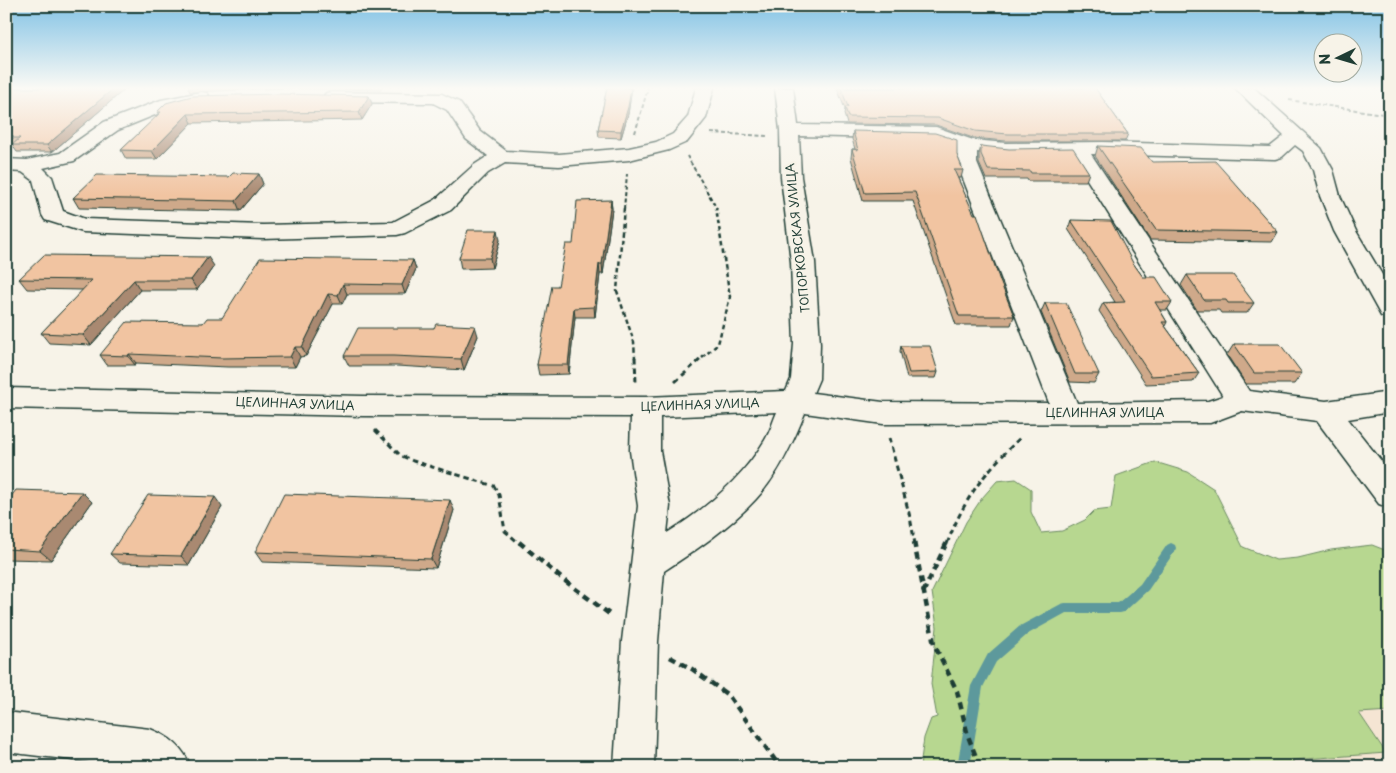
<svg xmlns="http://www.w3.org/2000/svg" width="1396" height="773" viewBox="0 0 1396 773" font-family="'Playpen Sans',sans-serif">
<rect width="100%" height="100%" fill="#f7f3e8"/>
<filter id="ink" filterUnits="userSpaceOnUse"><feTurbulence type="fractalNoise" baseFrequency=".02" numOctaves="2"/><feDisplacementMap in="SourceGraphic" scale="10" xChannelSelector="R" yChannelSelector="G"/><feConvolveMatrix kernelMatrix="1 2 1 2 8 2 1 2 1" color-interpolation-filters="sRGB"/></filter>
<g filter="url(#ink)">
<!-- built -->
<path fill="#f5e5d3" d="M1390,711v56h-95l-4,-7 95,-7 -27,-40z"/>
<!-- green -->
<path fill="#b7d790" stroke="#6b8a62" d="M1155,462l33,10 26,17 29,58 33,13 22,-2 33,-8 41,-5 18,7v159l-31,2 27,40 -94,7 3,7h-375l4,-29 7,-19 6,-2 -6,-33 6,-57 -5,-35 34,-70 16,-24 15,-17 19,-2 15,10v23l10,21 21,-2 23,-11 9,-9 17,-2 5,-33z"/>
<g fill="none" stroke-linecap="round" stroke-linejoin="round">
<!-- stream -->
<path fill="#5d999c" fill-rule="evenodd" d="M1171,543l4,2 1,3 -1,3 -27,39 -24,22 -4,1h-54l-38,21 -32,28 -13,25 -13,80h-13l14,-81 17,-32 32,-28 41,-22 4,-1h53l22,-19 27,-39z"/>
<defs>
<g id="minor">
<path d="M696,88h18l-8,30 -19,24 -18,8 -40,10 -70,6 -54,-3 -17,10 -37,37 -46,23 -8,2 -134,4 -180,-7 -38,-12 -3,-5 -9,-35 -11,-8 -16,-1v-12l21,1 33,-7 44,-31 57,-22 40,-8 6,1 3,4 -3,4 -35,7 -54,22 -44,31 -31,7 9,9 11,34 22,8 178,6 130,-3 42,-22 39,-35 14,-9 -22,-17 -19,-29 -14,-7 -101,-1 -6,-1 -3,-4 3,-4 6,-1 110,2 17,8 21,29 26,20 53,3 70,-6 27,-6 17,-8 15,-17z"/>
<path d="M775,88h18l5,37 138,2 37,13 33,3 97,-1 167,5 14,-11 -49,-48h19l67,60 12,22 7,26 16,35 34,57v30l-9,-2 -47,-85 -14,-35 -7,-26 -10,-19 -8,-6 -13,12 -7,2 -184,-5 158,237 77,10 64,-9v20l-42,7 42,53v36l-11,-4 -62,-83 -75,-10 -32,12 -327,1 -78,-11c-12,30 -27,62 -49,86 -27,29 -60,51 -92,72l-6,70 -4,126h-40l8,-126 16,-135 -8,-55 1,-34 -268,-1 -357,-8v-20l357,8 283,1 140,-6 5,-12 3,-35 -3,-82 -10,-85 -1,-47zM799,136l134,3 24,8v16l92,240 -166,-1 -70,-9 6,-14 1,-35 -5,-82 -14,-85zM977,152l29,3 65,-1 152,242 -15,5 -131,2 -100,-240zM777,412c-4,9 -7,20 -12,28 -23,39 -61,70 -98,93l3,-27 -10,-55v-34z"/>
<path d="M6,712l144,17c20,8 33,18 41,38h-60l-125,-15z"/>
</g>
</defs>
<!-- minor casing -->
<use href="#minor" stroke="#1f3d34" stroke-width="3"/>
<!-- path-far3 -->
<g stroke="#1f3d34" stroke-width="2" stroke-dasharray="4 2.5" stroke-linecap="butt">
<path d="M1289,100l101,15"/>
<path d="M635,133l13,-45"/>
<path d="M711,133l56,3"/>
<path d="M687,156l30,53"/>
<path d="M624,209l3,-35"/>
</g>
<!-- path-far2 -->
<g stroke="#1f3d34" stroke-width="2.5" stroke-dasharray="4.5 3" stroke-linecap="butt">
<path d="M624,208l-7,83 17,51 1,16"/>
<path d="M702,358l16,-14 12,-47 -14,-89"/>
</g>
<!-- path-far1 -->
<g stroke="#1f3d34" stroke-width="3" stroke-dasharray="5.5 4" stroke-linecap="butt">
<path d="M635,357l1,27"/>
<path d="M675,382l28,-25"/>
<path d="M375,430l25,25 13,6 81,25 5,9 6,36 15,13"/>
<path d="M889,438l21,79 5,27"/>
<path d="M947,544c18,-48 38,-72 74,-107"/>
</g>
<!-- path -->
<g stroke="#1f3d34" stroke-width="4.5" stroke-dasharray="7 5" stroke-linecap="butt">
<path d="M519,542l42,36 51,38"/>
<path d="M914,542l20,102 23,47 11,45 12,31"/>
<path d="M923,593l24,-51"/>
<path d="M670,657l22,12 36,26 52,72"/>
</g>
<!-- minor -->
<use href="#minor" fill="#f7f3e8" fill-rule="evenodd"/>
</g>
<!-- wall -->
<g fill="#cfa98a" stroke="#1f3d34">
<path d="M7,88h117l1,1 -73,63h-35l-5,-7 2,-2 -8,1v-55z"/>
<path d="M188,88h95l-93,4z"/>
<path d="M283,88h99l-1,2z"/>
<path d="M607,88h25l-4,26 -7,24 -22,-1 -1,-7z"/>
<path d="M837,88h258l33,46 -3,7h-119l-33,-3 -37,-13 -89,-1 -3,-10 1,-5z"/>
<path d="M369,96l3,8 -10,16 -170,3 -35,36h-31l-5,-9 38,-35 -2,-3z"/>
<path d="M853,131l104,24 6,15 -2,8h-3l56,138 -3,9h-55l-43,-124h-50l-12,-43 1,-9h3l-3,-10z"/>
<path d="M981,146l108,27 -3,8h-58l-1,-2h-41l-7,-16v-9z"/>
<path d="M1098,146l54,16 126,70 -6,10 -122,-2 -55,-84z"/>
<path d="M259,174l4,10 -23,27 -161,-3 -6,-10 156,-21z"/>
<path d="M611,200l1,9 -9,65h-3l-5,43h-20l-6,57 -30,1 -2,-10 21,-79z"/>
<path d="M1071,220l62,43 10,14 29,25 -5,8h-7l7,12 -2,4 34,47 -6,9 -47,2 -47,-73 4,-8 12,-1 -47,-73z"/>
<path d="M500,240l-8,28 -31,1 -2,-11z"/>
<path d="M413,260l3,9 -11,25h-58l-5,10h-9l-27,52 -6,1 -5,10h-67l-92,-4 -1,2h-28l-7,-10 103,-32 19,-5z"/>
<path d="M214,266l-17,24h-57l-49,55 -42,-2 -8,-10 42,-43 -56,-1 -8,-10z"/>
<path d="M1187,275l67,28 -7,10h-26l-2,-3h-22l-16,-25z"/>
<path d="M1045,303l54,71 -5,9 -24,-1 -29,-70z"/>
<path d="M434,328l44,8 -14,34 -67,-4h-48l-5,-10z"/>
<path d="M1234,344l68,29 -8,11h-48l-19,-29z"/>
<path d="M901,346l37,26 -2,6h-29l-7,-27z"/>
<path d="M92,502l-41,58 -45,-1v-56z"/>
<path d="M222,507l-33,58 -69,-2 -10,-9z"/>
<path d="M454,510l-18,58 -174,-6 -7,-10z"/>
</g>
<!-- shaded-wall -->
<g fill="#a98971" stroke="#1f3d34">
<path d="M114,88h10l1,1 -73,63 -5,-7z"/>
<path d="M631,88h1l-4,26 -7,24v-7z"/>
<path d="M369,96l3,8 -10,16 -3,-8z"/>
<path d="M188,114l4,9 -35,36 -5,-8z"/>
<path d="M259,174l4,10 -23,27 -4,-10z"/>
<path d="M611,200l1,9 -9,65 -1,-10z"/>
<path d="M498,230l2,10 -8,28 -2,-10z"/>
<path d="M208,257l6,9 -17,24 -6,-10z"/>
<path d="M413,260l3,9 -11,25 -3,-9z"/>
<path d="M599,264l1,10 -5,43 -1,-10z"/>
<path d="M134,280l6,10 -49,55 -8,-10z"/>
<path d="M343,284l4,10 -5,10 -4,-9z"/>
<path d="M328,294l5,10 -27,52 -4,-9z"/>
<path d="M574,308l1,9 -6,57 -1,-9z"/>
<path d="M475,326l3,10 -14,34 -3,-11z"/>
<path d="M295,347l5,10 -5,10 -5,-10z"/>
<path d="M129,354l7,9 -1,2 -7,-9z"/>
<path d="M82,492l10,10 -41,58 -11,-9z"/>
<path d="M215,497l7,10 -33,58 -8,-9z"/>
<path d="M450,500l4,10 -18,58 -5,-9z"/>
</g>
<!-- building -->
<g fill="#f1c4a1" stroke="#1f3d34">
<path d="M7,88h107l-67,57h-35l8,-7h-9l3,-2h-8v-47z"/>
<path d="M607,88h24l-3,19 -7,24 -23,-1z"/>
<path d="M841,88h254l33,46h-120l-33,-3 -37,-13 -90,-1 -3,-10h3z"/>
<path d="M280,94l89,2 -10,16 -171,2 -36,37 -31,-1 40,-38h-4l9,-9 26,-7z"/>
<path d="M853,131l82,2 22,7v15l6,15h-9l20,44h3l23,67 14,35h-55l-44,-124 -50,1 -13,-44 6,1z"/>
<path d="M981,146l28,3 64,-1 16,25h-58l-1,-2 -42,-1 -7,-16z"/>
<path d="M1098,146l43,2 11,14 63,-1 63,71 -122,-2z"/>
<path d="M233,173l26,1 -23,27 -163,-3 24,-23 132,2z"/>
<path d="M611,200l-9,64h-3l-5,43 -20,1 -6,57h-31l15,-79h6l8,-42h7l4,-43z"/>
<path d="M1071,220l40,1 22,42 10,14h13l16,25h-17l12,20h-5l37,51 -48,3 -48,-73 22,-1z"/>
<path d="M468,230h30l-8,28h-31z"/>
<path d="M44,255l164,2 -17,23h-57l-51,55 -42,-2 51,-53 -73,-1z"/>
<path d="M260,258l153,2 -11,25 -59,-1 -5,11 -10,-1 -26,53h-7l-5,10 -68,1 -93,-4 -1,2 -28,-1 27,-33 76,1 4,-5h15z"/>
<path d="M1187,275h46l21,28h-26l-2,-3h-22z"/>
<path d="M1045,303h21l33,71h-24z"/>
<path d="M436,324l39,2 -14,33 -68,-3h-49l14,-28h76z"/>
<path d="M1234,344h46l22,29h-48z"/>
<path d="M901,346h29l8,26 -29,1z"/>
<path d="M16,490l66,2 -42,59 -34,-2v-46z"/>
<path d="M284,494l166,6 -19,59 -176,-7z"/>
<path d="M148,495l67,2 -34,59 -71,-2z"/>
</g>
</g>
<!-- sky -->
<linearGradient id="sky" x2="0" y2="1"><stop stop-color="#81c2e5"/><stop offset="0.45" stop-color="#fbfaf5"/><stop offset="1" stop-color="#fbfaf5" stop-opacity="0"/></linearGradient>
<rect width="1396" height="196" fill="url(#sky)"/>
<g text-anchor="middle" stroke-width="5" stroke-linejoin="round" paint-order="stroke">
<!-- street labels -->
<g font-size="12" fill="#1f3d34" stroke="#f7f3e8">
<text transform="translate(798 238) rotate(-96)" y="4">ТОПОРКОВСКАЯ УЛИЦА</text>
<text transform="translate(295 404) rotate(2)" y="4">ЦЕЛИННАЯ УЛИЦА</text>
<text transform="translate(700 405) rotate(-2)" y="4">ЦЕЛИННАЯ УЛИЦА</text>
<text x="1105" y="417">ЦЕЛИННАЯ УЛИЦА</text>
</g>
</g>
<!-- margin -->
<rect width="1396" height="773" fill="none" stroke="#f7f3e8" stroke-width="25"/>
<rect x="12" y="12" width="1371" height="748" fill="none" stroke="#1f3d34" stroke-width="2" filter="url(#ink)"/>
<!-- north arrow -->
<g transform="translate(1338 58) rotate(265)"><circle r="24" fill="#f7f3e8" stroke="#a1aaa0"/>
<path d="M0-4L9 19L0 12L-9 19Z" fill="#1f3d34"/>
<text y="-8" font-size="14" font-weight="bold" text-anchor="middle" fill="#1f3d34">N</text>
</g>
</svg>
